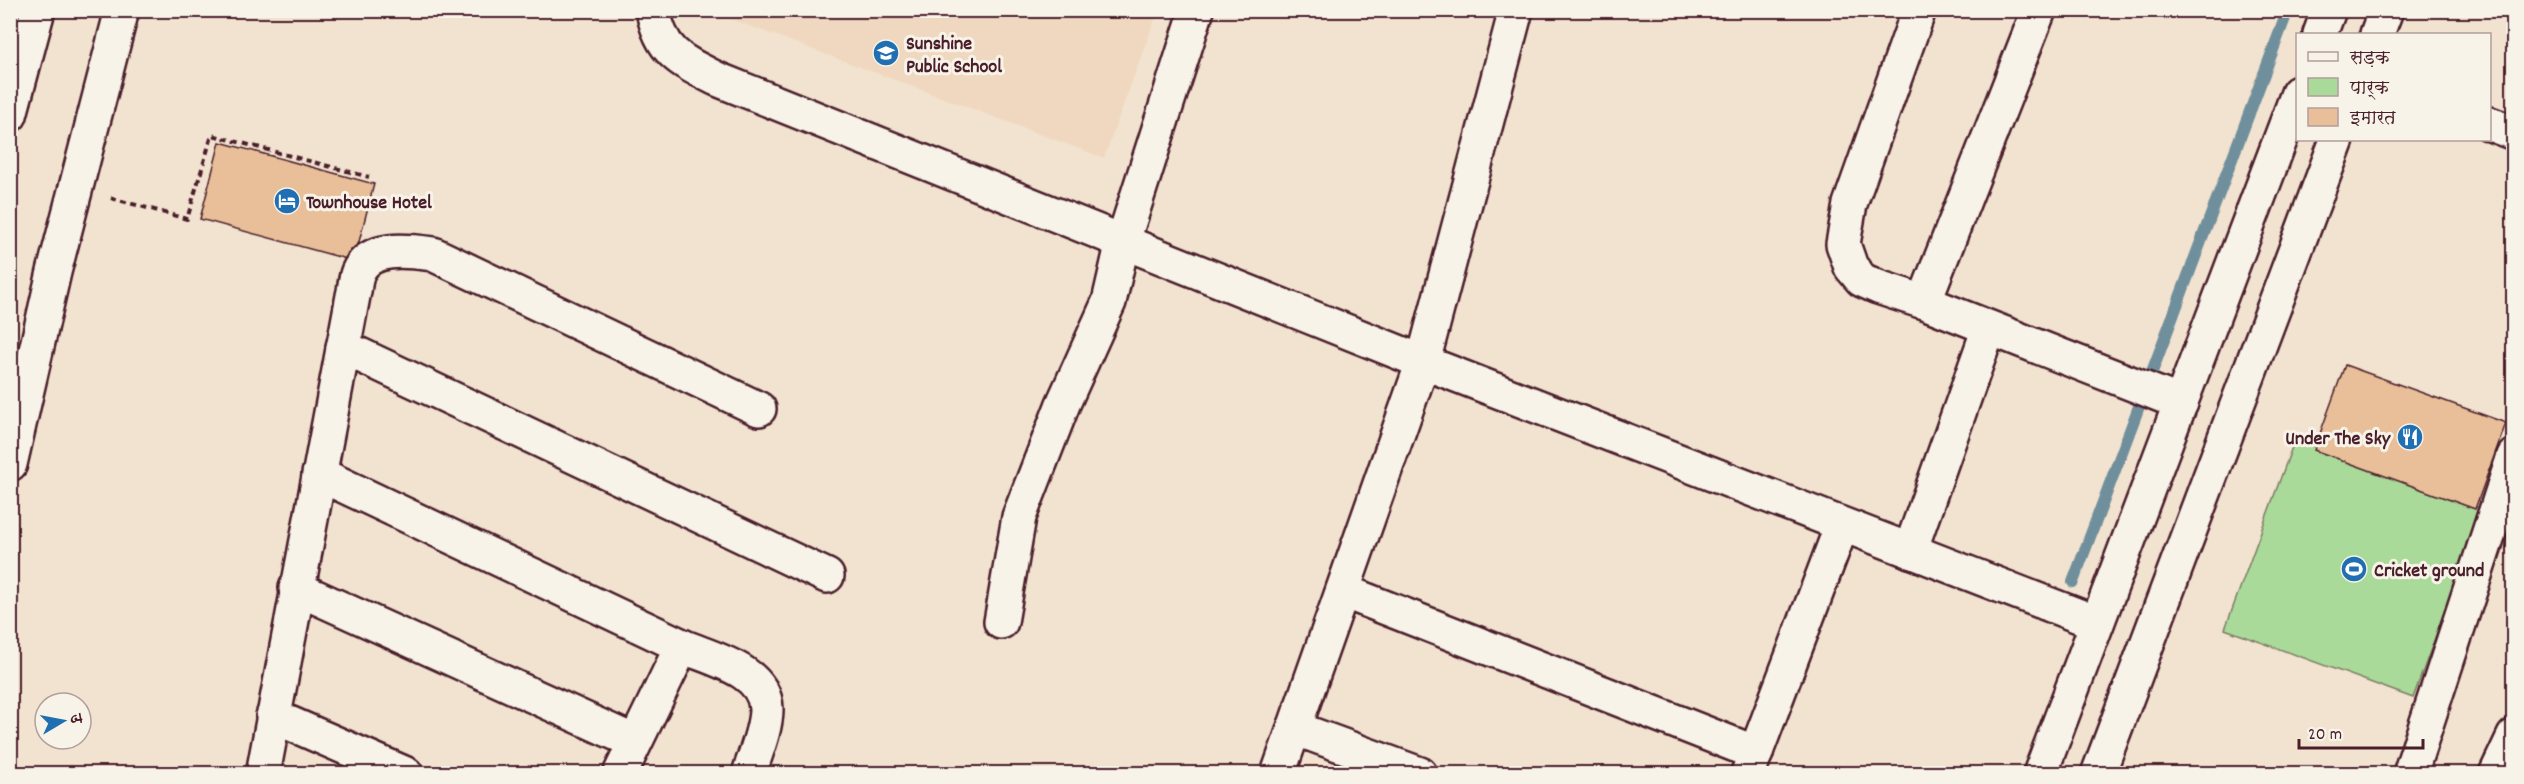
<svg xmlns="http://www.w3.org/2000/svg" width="2524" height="784" viewBox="0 0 2524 784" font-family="Dekko,'Playpen Sans Deva',sans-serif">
<rect width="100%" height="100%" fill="#f2e3d0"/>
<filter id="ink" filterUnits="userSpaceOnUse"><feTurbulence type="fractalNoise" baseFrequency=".0167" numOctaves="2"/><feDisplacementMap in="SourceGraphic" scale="12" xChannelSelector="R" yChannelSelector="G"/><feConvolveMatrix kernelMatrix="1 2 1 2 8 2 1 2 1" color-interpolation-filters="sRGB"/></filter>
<g filter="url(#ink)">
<!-- built -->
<path fill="#efd8bf" d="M709,11h449l-54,147z"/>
<!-- green -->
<path fill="#aada9a" stroke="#7a7c62" stroke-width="1.5" d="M2295,439l187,70 -69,189 -188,-69z"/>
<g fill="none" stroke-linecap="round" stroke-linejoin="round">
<!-- stream -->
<path stroke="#708f9c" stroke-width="12" d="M2073,582l215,-572"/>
</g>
<!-- building -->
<g fill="#e8bf98" stroke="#4a1f2b" stroke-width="1.5">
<path d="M220,142l154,42 -20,77 -154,-42z"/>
<path d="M2345,365l161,58 -31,86 -161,-59z"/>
</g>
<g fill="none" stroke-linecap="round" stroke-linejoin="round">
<defs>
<g id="minor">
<path d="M653,10c8,43 28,51 64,69l706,283 674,261"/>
<path d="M1919,10l-69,194 -7,40 8,23 11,13 16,7 46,15 257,101"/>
<path d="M2320,34l9,-24"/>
<path d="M2377,34l9,-24"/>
<path d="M10,115l28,-105"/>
<path d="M2490,124l24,9"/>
<path d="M1924,302l115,-292"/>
<path d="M343,347l484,229"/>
<path d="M10,464l44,-192 68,-262"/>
<path d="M319,474l363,172 -62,128"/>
<path d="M1910,551l79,-223"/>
<path d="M296,588l339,154"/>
<path d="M1343,591l413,162"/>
<path d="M1001,622l18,-105 44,-113 46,-102 14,-61 74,-231"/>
<path d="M682,646c30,13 83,24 84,63 0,21 -11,45 -17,65"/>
<path d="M273,716l133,58"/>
<path d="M1294,728l126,46"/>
<path d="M1748,773l94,-248"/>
<path d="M263,774l90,-478c2,-7 2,-17 5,-24 12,-27 51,-21 75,-18l326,155"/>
<path d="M1278,774l145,-412 93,-352"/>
<path d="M2040,774l258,-681"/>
<path d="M2098,774l239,-634"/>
<path d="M2410,774l104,-318"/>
<path d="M2496,774l18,-38"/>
</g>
</defs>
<!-- minor casing -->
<use href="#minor" stroke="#4a1f2b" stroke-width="38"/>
<!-- path -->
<path stroke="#4a1f2b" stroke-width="4" stroke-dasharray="6 4.5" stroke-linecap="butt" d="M111,198l76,21 25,-84 157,42"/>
<!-- minor -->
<use href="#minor" stroke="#f7f3e8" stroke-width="33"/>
</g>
</g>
<!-- icons -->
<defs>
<symbol id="school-disc" viewBox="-11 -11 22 22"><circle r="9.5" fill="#1f6fb2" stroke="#f7f3e8"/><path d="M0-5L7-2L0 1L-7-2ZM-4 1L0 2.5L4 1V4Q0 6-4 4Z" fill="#fff"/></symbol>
<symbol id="hotel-disc" viewBox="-11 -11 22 22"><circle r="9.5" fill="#1f6fb2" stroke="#f7f3e8"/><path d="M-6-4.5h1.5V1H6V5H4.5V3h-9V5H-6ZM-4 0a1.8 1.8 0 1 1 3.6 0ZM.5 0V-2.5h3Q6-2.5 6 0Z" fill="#fff"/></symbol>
<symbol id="restaurant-disc" viewBox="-11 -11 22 22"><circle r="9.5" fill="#1f6fb2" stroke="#f7f3e8"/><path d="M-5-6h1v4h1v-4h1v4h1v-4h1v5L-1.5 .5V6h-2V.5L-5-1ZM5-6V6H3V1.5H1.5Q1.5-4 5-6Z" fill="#fff"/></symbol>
<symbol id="stadium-disc" viewBox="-11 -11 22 22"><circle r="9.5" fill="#1f6fb2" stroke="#f7f3e8"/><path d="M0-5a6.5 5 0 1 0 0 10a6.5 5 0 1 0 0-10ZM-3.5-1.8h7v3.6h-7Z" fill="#fff"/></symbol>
</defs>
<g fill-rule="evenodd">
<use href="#school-disc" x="871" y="38" width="30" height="30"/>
<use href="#hotel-disc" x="272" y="186" width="30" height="30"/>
<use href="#restaurant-disc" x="2395" y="422" width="30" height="30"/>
<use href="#stadium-disc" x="2339" y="554" width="30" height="30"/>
</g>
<g text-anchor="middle" stroke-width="6" stroke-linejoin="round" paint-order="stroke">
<!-- poi labels -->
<g font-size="20" font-weight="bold" fill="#4a1f2b" stroke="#f7f3e8" text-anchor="start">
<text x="906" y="49">Sunshine<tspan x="906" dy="23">Public School</tspan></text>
<text x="306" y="208">Townhouse Hotel</text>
<text x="2390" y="444" text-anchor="end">Under The Sky</text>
<text x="2374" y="576">Cricket ground</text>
</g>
</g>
<!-- margin -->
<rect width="2524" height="784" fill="none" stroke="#f7f3e8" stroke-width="36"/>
<rect x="18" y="18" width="2488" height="748" fill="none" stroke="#4a1f2b" stroke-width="2" filter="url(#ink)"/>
<!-- legend -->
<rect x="2296" y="33" width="195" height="108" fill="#f7f3e8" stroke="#b29e9c" stroke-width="1.5"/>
<rect x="2308" y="52" width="30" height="9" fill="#f7f3e8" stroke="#b29e9c" stroke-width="1.5"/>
<text x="2350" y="63" font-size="18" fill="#4a1f2b">सड़क</text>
<rect x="2308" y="78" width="30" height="18" fill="#aada9a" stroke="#b29e9c" stroke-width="1.5"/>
<text x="2350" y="93" font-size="18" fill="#4a1f2b">पार्क</text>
<rect x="2308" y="108" width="30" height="18" fill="#e8bf98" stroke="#b29e9c" stroke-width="1.5"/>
<text x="2350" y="123" font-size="18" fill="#4a1f2b">इमारत</text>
<!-- north arrow -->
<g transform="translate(63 721) rotate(80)"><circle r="28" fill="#f7f3e8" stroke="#b29e9c" stroke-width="1.5"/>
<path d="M0-4.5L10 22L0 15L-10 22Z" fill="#1f6fb2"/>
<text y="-9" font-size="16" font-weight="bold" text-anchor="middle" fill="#4a1f2b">उ</text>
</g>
<!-- scale -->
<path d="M2299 739v9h124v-9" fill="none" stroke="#4a1f2b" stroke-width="3"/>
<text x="2308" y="739" font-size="18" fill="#4a1f2b" stroke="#f7f3e8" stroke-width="4.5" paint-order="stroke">20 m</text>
</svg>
